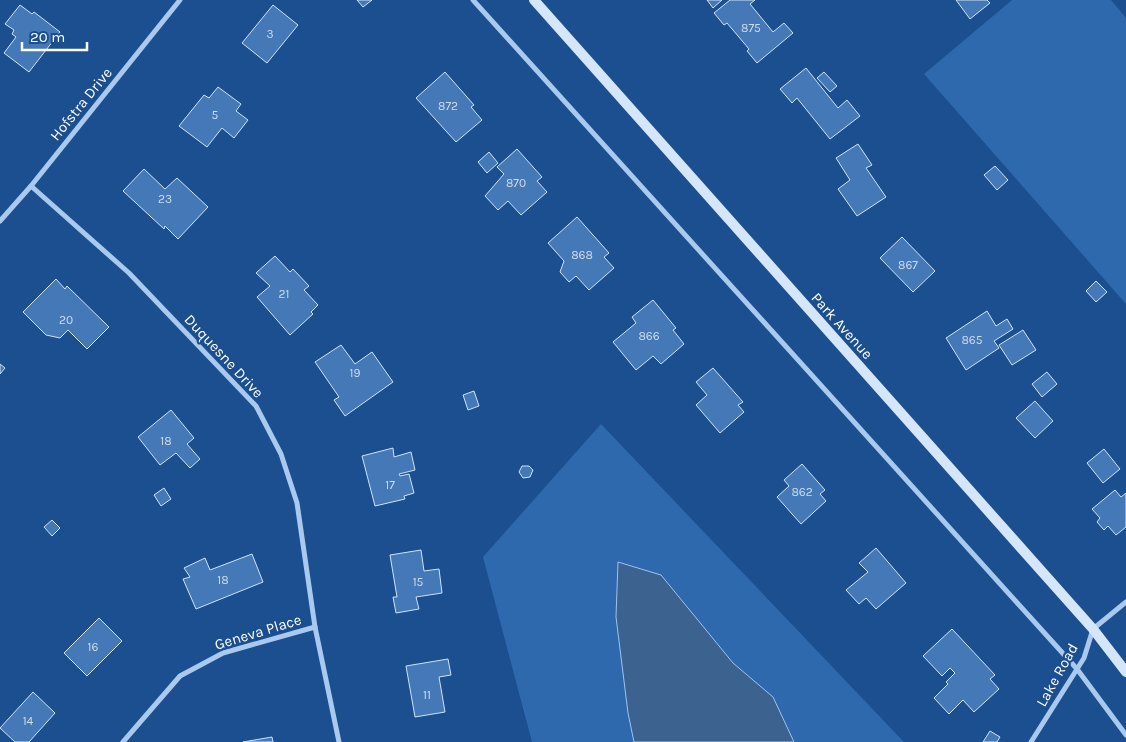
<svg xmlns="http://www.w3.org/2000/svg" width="1126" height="742" viewBox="0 0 1126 742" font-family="Karla,sans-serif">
<rect width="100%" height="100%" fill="#1b4f8f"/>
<!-- green -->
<g fill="#2e69ad">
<path d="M1012,0h99l15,18v286l-202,-230z"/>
<path d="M601,424l303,318h-372l-49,-185z"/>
</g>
<!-- water -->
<path fill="#3c6290" stroke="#9cc4f0" d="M618,562l43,13 72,88 40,34 21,45h-160l-6,-29 -12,-96z"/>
<!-- building -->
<g fill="#4478b7" stroke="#cfe3fa">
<path d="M357,0h15l-9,7z"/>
<path d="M707,0h15l-9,8z"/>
<path d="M730,0h25l-5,4 23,28 11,-9 9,10 -36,30 -10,-12 2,-2 -22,-26 -3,2 -10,-12z"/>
<path d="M956,0h31l3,3 -20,16z"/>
<path d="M20,5l12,9 2,-2 26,20 -31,40 -25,-19 12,-16 -4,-3 2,-4 -9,-6z"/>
<path d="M273,5l25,20 -31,38 -25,-20z"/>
<path d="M806,68l32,40 9,-8 13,16 -30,23 -33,-41 -5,5 -12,-14z"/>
<path d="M445,72l29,33 -3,2 11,13 -26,22 -40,-44z"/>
<path d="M824,72l13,14 -7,6 -13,-14z"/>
<path d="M218,87l23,17 -5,7 12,9 -14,18 -12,-10 -15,19 -28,-21 25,-31 5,3z"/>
<path d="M858,144l14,21 -6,3 20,29 -29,19 -19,-27 12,-9 -14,-22z"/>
<path d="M517,149l25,28 -5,4 10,11 -26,23 -13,-14 -10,9 -13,-14 19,-22 -7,-7z"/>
<path d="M489,152l9,11 -11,10 -9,-11z"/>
<path d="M995,166l13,14 -11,10 -13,-15z"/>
<path d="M144,169l21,20 12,-11 31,29 -30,32 -13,-13 -1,3 -41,-38z"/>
<path d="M577,217l32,36 -5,4 10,11 -25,22 -13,-14 -7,6 -9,-10 4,-11 -16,-18z"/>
<path d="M902,237l33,34 -22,21 -33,-34z"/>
<path d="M275,256l15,16 3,-3 16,17 -5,4 14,15 -7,7 2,2 -23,21 -33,-38 13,-11 -14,-13z"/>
<path d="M56,279l9,10 2,-3 42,41 -22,22 -19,-19 -8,8 -14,-3 -23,-23z"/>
<path d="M1096,281l11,11 -11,10 -10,-11z"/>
<path d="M653,300l23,28 -3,2 11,14 -23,20 -8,-8 -17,14 -23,-28 23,-19 -4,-6z"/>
<path d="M987,311l9,15 11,-7 6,10 -19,12 5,7 -33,22 -20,-32z"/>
<path d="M1023,330l13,20 -24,15 -13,-20z"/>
<path d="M341,345l14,19 17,-12 21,30 -48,34 -11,-16 5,-3 -24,-35z"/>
<path d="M0,364l5,4 -5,6z"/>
<path d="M713,368l30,34 -5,3 6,7 -24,21 -24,-28 11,-10 -11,-13z"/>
<path d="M1047,372l10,12 -15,13 -10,-13z"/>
<path d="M474,391l5,15 -11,4 -5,-15z"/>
<path d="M1035,401l18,20 -18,17 -19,-20z"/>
<path d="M171,410l23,28 -7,6 13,15 -10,9 -14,-15 -16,12 -22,-28z"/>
<path d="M393,448l1,9 17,-5 4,18 -16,4 1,2 9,-2 5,19 -10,3 1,3 -30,7 -13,-50z"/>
<path d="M1104,449l16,20 -17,14 -16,-20z"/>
<path d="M802,464l23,26 -5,4 6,7 -25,23 -24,-27 12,-11 -5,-6z"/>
<path d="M522,466h7l4,4 -3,7 -7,1 -4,-6z"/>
<path d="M164,488l7,11 -10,7 -7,-11z"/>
<path d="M1115,490l6,7 5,-4v34l-10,8 -8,-9 -4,4 -7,-8 3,-4 -8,-9z"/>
<path d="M52,520l8,8 -8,8 -8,-9z"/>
<path d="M876,548l30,35 -30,26 -10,-11 -7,6 -13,-14 22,-18 -9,-9z"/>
<path d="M421,550l3,21 15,-2 3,24 -26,4 3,12 -23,4 -3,-16h4l-7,-42z"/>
<path d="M252,554l11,28 -67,27 -13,-30 7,-2 -6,-9 21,-10 5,12z"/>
<path d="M99,618l23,23 -35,35 -23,-23z"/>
<path d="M952,629l43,46 -5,4 9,10 -25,23 -11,-12 -14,14 -15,-16 14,-14 -2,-2 9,-9 -5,-5 -8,8 -19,-20z"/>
<path d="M448,659l3,16 -12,2 6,35 -30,5 -9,-51z"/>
<path d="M33,692l22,21 -26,29h-14l-15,-14z"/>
<path d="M990,731l10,6 -3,5h-14z"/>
<path d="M272,737l1,5h-30z"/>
</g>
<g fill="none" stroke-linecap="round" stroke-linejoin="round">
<!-- minor -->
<g stroke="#a9c9ee" stroke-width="5">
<path d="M473,0l604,669 49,66"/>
<path d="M31,186l98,87 127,133 25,48 16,49 18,124 24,115"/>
<path d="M0,221l31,-35 149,-186"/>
<path d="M123,742l57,-66 43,-23 92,-26"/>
<path d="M1031,742l53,-84 9,-29 33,-27"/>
</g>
<!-- secondary -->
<path stroke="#d6e6fa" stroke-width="10" d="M534,0l559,629 33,43"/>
</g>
<g text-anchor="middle" stroke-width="4.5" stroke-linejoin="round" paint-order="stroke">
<!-- number labels -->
<g font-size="12" fill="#d0dded">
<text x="751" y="32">875</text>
<text x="270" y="38">3</text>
<text x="448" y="110">872</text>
<text x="215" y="119">5</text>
<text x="516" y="187">870</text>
<text x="165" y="203">23</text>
<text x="582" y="259">868</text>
<text x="908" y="269">867</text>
<text x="284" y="298">21</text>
<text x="66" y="324">20</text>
<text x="649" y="340">866</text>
<text x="972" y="344">865</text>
<text x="355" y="377">19</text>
<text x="166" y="445">18</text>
<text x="390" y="489">17</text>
<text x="802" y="496">862</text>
<text x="223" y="584">18</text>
<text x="418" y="586">15</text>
<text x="93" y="651">16</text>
<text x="427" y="699">11</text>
<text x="28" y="725">14</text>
</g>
<!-- street labels -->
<g font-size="15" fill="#fff" stroke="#1b4f8f">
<text transform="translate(81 104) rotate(-51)" y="5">Hofstra Drive</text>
<text transform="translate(842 326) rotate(48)" y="5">Park Avenue</text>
<text transform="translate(224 356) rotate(47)" y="5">Duquesne Drive</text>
<text transform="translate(258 632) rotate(-17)" y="5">Geneva Place</text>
<text transform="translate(1057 675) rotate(-61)" y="5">Lake Road</text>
</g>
</g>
<!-- scale -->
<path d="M22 42v8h65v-8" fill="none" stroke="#ffffff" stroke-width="2.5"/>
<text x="30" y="42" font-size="15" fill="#ffffff" stroke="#1b4f8f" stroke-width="4" paint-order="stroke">20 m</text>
</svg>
